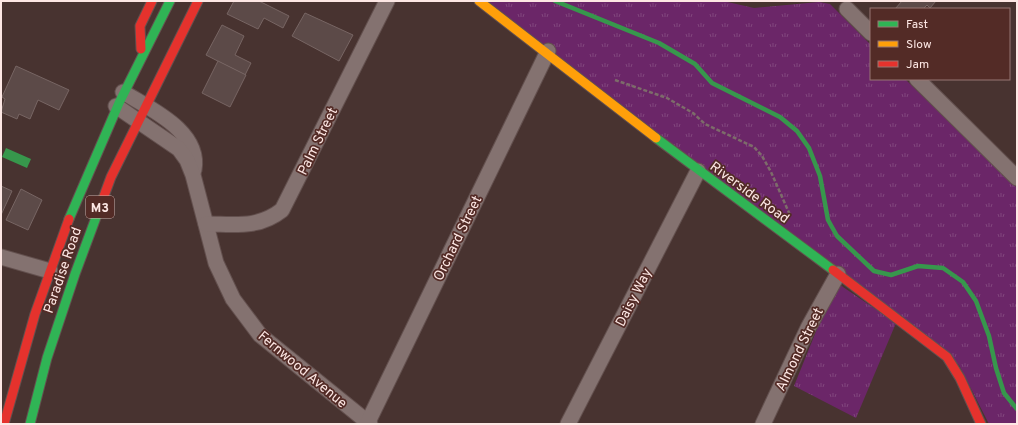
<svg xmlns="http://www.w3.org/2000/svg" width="1018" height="425" viewBox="0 0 1018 425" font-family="Overpass,sans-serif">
<defs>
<pattern id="park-tufts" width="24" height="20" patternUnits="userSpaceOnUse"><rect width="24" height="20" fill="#6b2668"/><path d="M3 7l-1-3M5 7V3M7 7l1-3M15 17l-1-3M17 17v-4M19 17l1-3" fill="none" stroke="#81467d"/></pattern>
</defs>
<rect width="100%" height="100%" fill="#483330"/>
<!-- park -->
<g fill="url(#park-tufts)">
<path d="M486,1h237l31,7 65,-6 11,2 41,41v34h34l112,109v236h-28l-30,-59z"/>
<path d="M840,285l56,38 -40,95 -62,-32 23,-57z"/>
</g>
<!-- water -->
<path fill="#37974c" d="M6,148l25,11 -4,9 -25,-11z"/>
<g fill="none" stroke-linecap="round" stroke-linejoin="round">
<!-- stream -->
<path stroke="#37974c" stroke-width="4.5" d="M555,1l104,42 36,21 17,19 68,34 17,14 12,17 11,28 8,44 9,16 37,35 17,4 27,-9 25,2 20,14 13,19 13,35 7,32 8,25 13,16"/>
</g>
<!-- building -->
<g fill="#5c4a48" stroke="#776563">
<path d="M234,1h25l30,15 -6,12 -19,-10 -6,11 -31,-15z"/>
<path d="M902,1h34l-6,7 -3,-3 -4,4h-28z"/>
<path d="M305,13l48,22 -14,26 -47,-25z"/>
<path d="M222,25l22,11 -9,19 16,8 -6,12 -39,-20z"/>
<path d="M218,61l28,14 -16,32 -28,-14z"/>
<path d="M16,66l53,24 -10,20 -21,-10 -8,19 -11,-5 -2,5 -16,-7 4,-13 -3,-2z"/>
<path d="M1,186l11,5 -11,24z"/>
<path d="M21,189l21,11 -14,30 -22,-10z"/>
</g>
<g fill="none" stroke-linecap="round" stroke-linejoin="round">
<defs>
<g id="street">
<path d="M847,9l24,24"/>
<path d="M917,79l100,99"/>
<path d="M123,92c27,17 78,39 71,78"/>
<path d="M116,106l63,43 8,11 6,15 23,88 17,36 27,36 110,89"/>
<path d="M206,224c28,0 52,5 76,-14l105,-209"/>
<path d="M1,257l49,14"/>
<path d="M367,424l181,-373"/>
<path d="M568,424l130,-253"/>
<path d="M763,424l45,-96 30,-54"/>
</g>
<g id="fast">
<path d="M656,138l177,132"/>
<path d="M69,219l50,-116 51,-102"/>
<path d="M30,424l17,-66 28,-84 29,-78"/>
</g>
<path id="slow" d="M479,1l177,137"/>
<g id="jam">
<path d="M141,49l-1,-23 12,-25"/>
<path d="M104,196l7,-19 87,-176"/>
<path d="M833,270l114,87 13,21 21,46"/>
<path d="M4,424l31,-110 34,-95"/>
</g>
</defs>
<!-- street casing -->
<use href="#street" stroke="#63504e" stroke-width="17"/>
<!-- fast casing -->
<use href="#fast" stroke="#63504e" stroke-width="11"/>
<!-- slow casing -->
<use href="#slow" stroke="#63504e" stroke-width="11"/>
<!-- jam casing -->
<use href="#jam" stroke="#63504e" stroke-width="11"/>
<!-- path -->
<path stroke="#7d6c6a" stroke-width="2.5" stroke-dasharray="4 2" stroke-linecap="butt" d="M615,80l52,18 26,15 12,11 49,23 8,9 9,16 19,43"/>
<!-- street -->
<use href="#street" stroke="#847270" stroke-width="15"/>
<!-- fast -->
<use href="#fast" stroke="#30b455" stroke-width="9"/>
<!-- slow -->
<use href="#slow" stroke="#ff9f0a" stroke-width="9"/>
<!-- jam -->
<use href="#jam" stroke="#e5322d" stroke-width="9"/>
</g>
<g text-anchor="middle" stroke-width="3.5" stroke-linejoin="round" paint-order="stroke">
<!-- shield labels -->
<rect fill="#532b26" stroke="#caafab" stroke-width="1" x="86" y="196" width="28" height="22" rx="3"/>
<g font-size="13" font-weight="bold" fill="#fde7e4">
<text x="100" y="212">M3</text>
</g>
<!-- street labels -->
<g font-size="14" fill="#fde7e4" stroke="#532b26">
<text transform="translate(317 141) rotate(-64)" y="5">Palm Street</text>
<text transform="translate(750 192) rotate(36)" y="5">Riverside Road</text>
<text transform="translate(457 238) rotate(-64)" y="5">Orchard Street</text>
<text transform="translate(62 270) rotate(-71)" y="5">Paradise Road</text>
<text transform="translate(633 297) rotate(-63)" y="5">Daisy Way</text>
<text transform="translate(799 349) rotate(-64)" y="5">Almond Street</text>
<text transform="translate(303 369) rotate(40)" y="5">Fernwood Avenue</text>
</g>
</g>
<!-- border -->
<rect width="1018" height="425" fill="none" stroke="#fde7e4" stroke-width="4"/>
<!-- legend -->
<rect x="870" y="8" width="140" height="72" fill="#532b26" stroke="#977672"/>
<rect x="878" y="21" width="20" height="6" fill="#30b455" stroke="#977672"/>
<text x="906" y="28" font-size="12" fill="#fde7e4">Fast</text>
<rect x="878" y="41" width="20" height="6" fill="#ff9f0a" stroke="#977672"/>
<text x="906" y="48" font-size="12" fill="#fde7e4">Slow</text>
<rect x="878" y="61" width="20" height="6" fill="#e5322d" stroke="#977672"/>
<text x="906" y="68" font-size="12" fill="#fde7e4">Jam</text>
</svg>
